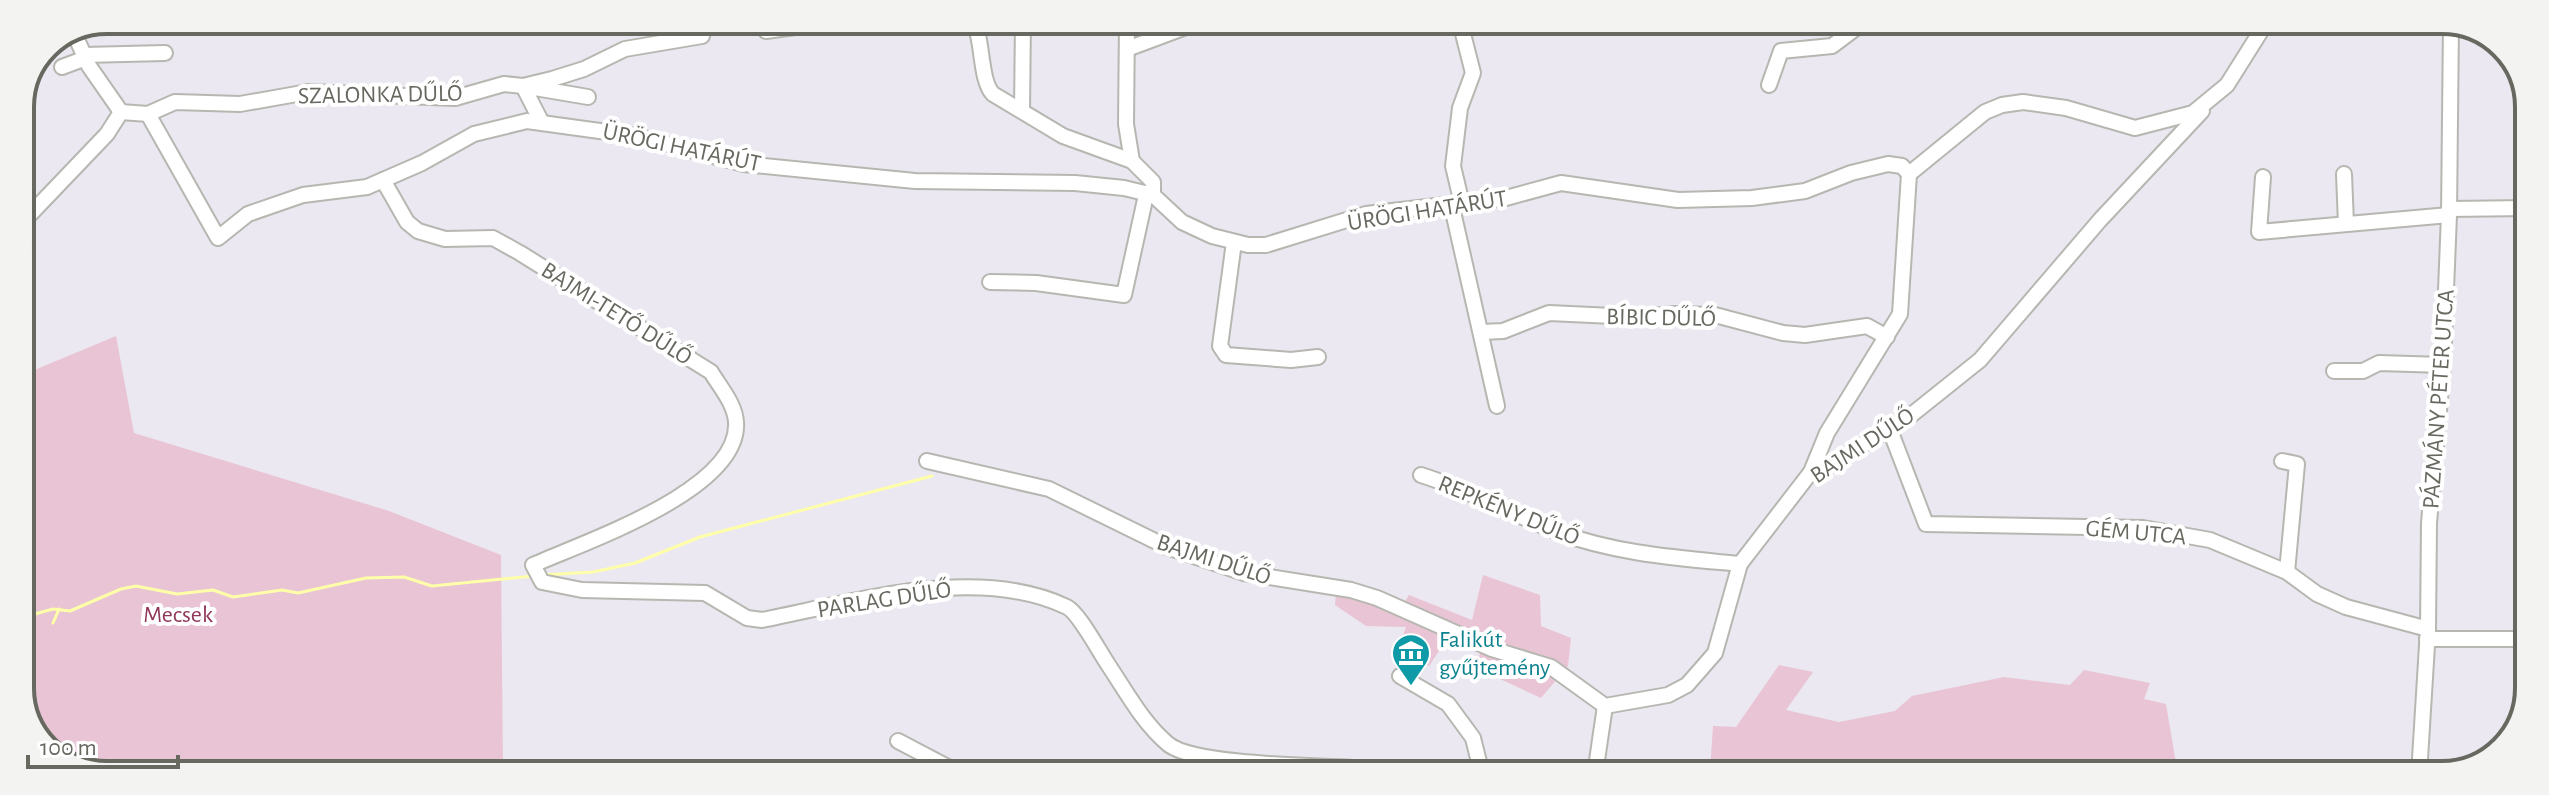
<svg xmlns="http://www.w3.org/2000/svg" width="2549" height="795" viewBox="0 0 2549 795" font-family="'Alegreya Sans',sans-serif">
<rect width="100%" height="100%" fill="#ebe8f1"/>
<!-- green -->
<g fill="#e9c4d4">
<path d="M116,336l18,97 255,78 112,44 2,217h-419l-46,-31 -18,-47v-318z"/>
<path d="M1483,575l57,20 1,31 30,12 -3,28 -27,32 -67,-31 8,-18 -32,-15 -21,32 -31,-17 8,-22 -40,-1 -31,-21 1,-11 68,9 5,-8 63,25z"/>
<path d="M1779,665l34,7 -27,38 53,12 56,-11 17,-15 92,-19 66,8 14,-15 66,13 -6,16 22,5 12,71 -460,-1 -8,-3 3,-45 23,1z"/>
</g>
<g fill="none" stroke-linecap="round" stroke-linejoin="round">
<!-- stream -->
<g stroke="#ffa" stroke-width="3">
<path d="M542,575l51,-3 42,-9 65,-26 232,-61"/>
<path d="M20,623l5,2 10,-11 18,-5 17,2 51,-22 15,-3 41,8 36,-4 20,7 49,-7 16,3 68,-15 38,-1 28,9 102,-10"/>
<path d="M53,623l6,-14"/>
</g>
<defs>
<g id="minor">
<path d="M974,21c9,20 6,60 19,73l70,42 69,25 21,21v13"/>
<path d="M1127,21l-1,103 6,37"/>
<path d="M1460,22l13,51 -13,35 -7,58 9,38"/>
<path d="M766,31l29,-4 12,-6"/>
<path d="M74,33l15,33 32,46 27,2 70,124 30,-24 55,-19 64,-8 55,-24 52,-29 53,-13 109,15 108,28 171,17 160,2 49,5 29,7 29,27 30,14 36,9h18l100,-31 140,-16 55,-15 117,17 74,-2 53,-7 46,-18 37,-9 14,2 7,8 76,-62 17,-7 21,-3 43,6 69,20 58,-15 34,-28 39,-62"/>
<path d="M1127,49l75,-28"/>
<path d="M84,55l81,-2"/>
<path d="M62,67l24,-9"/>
<path d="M1769,85l12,-34 51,-5 32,-24"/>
<path d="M1022,110l1,-89"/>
<path d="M148,114l27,-12 65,2 68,-12 147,6 49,-14 19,2 29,-7 32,-10 41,-20 77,-13"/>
<path d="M542,123l-19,-37 65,11"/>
<path d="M2344,174l2,50"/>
<path d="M2263,177l-4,55 190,-17"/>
<path d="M383,180l24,42 11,9 27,8 48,-1 27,15 191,119c9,15 24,32 25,50 5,68 -152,120 -203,143l9,17 40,8 123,3 42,25 15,2c92,-18 215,-56 305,-13 12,6 33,46 42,59 18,27 34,57 59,78 25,21 148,22 185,24l15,6"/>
<path d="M1455,206l-1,10 43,190"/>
<path d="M2449,209l79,-1"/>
<path d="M20,225l87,-91 14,-22"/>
<path d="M1234,242l-14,104 6,9 65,5 27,-3"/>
<path d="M990,282l46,1 88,12 22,-100"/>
<path d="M1481,332l22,-1 46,-18 85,4 41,-3 40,1 68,18 22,2 62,-9 20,11"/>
<path d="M2334,371h29l16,-8 64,2"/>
<path d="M1890,430l36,94 217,4 67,12 77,32 30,22 29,13 82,22"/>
<path d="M927,461l122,28 118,58 77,26 107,17 26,8 115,51 59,18 54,39 63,-11 19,-10 28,-32 25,-89 71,-92 11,-2 88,-54 70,-56 120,-140 102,-109"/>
<path d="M2282,461l15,3 -10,108"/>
<path d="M1811,472l16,-39 73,-119 9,-140"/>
<path d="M1421,475c48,15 91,39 137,57 58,22 121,26 182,32"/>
<path d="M2427,639h99"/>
<path d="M1400,676l48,28 25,34 9,36"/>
<path d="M898,741l61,32"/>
<path d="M1595,774l10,-68"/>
<path d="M2419,775l9,-146 1,-106 14,-158 6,-150 2,-192"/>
</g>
</defs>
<!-- minor casing -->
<use href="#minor" stroke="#b6b7b0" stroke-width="18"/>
<!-- minor -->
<use href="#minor" stroke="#fff" stroke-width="14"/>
</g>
<!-- icons -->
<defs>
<symbol id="museum-pin" viewBox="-11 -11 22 30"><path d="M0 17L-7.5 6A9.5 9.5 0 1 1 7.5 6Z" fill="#0f9aa8" stroke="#fff"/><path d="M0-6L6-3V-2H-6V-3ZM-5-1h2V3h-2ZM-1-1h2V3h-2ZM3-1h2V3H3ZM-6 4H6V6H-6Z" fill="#fff"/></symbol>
</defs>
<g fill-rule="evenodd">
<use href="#museum-pin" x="1389" y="631" width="44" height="60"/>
</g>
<g text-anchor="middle" stroke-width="8" stroke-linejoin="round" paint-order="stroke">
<!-- street labels -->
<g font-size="24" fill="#67685f" stroke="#fff">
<text transform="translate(380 94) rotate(-1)" y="8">SZALONKA DŰLŐ</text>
<text transform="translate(682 147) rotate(12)" y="8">ÜRÖGI HATÁRÚT</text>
<text transform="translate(1427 210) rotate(-9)" y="8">ÜRÖGI HATÁRÚT</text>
<text transform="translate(617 313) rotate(32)" y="8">BAJMI-TETŐ DŰLŐ</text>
<text transform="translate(1661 317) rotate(1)" y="8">BÍBIC DŰLŐ</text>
<text transform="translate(2438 399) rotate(-86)" y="8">PÁZMÁNY PÉTER UTCA</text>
<text transform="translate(1862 445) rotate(-33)" y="8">BAJMI DŰLŐ</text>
<text transform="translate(1509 510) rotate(22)" y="8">REPKÉNY DŰLŐ</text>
<text transform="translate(2136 532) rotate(5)" y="8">GÉM UTCA</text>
<text transform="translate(1214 559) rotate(18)" y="8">BAJMI DŰLŐ</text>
<text transform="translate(884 599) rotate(-9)" y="8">PARLAG DŰLŐ</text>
</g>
<!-- park labels -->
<g font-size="24" fill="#903659" stroke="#fff">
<text x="178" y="622">Mecsek</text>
</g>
<!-- culture labels -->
<g font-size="24" fill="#0d838f" stroke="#fff" text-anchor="start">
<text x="1439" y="647">Falikút<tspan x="1439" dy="28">gyűjtemény</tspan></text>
</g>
</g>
<!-- crop -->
<path d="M0 0H2549V795H0ZM107 34H2442A73 73 0 0 1 2515 107V688A73 73 0 0 1 2442 761H107A73 73 0 0 1 34 688V107A73 73 0 0 1 107 34Z" fill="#f3f3f2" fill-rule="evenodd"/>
<path fill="none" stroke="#67685f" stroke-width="4" d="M107 34H2442A73 73 0 0 1 2515 107V688A73 73 0 0 1 2442 761H107A73 73 0 0 1 34 688V107A73 73 0 0 1 107 34Z"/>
<!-- scale -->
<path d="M28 755v12h150v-12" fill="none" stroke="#67685f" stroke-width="4"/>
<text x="40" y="755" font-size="24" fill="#67685f" stroke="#ffffff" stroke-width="6" paint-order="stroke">100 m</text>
</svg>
